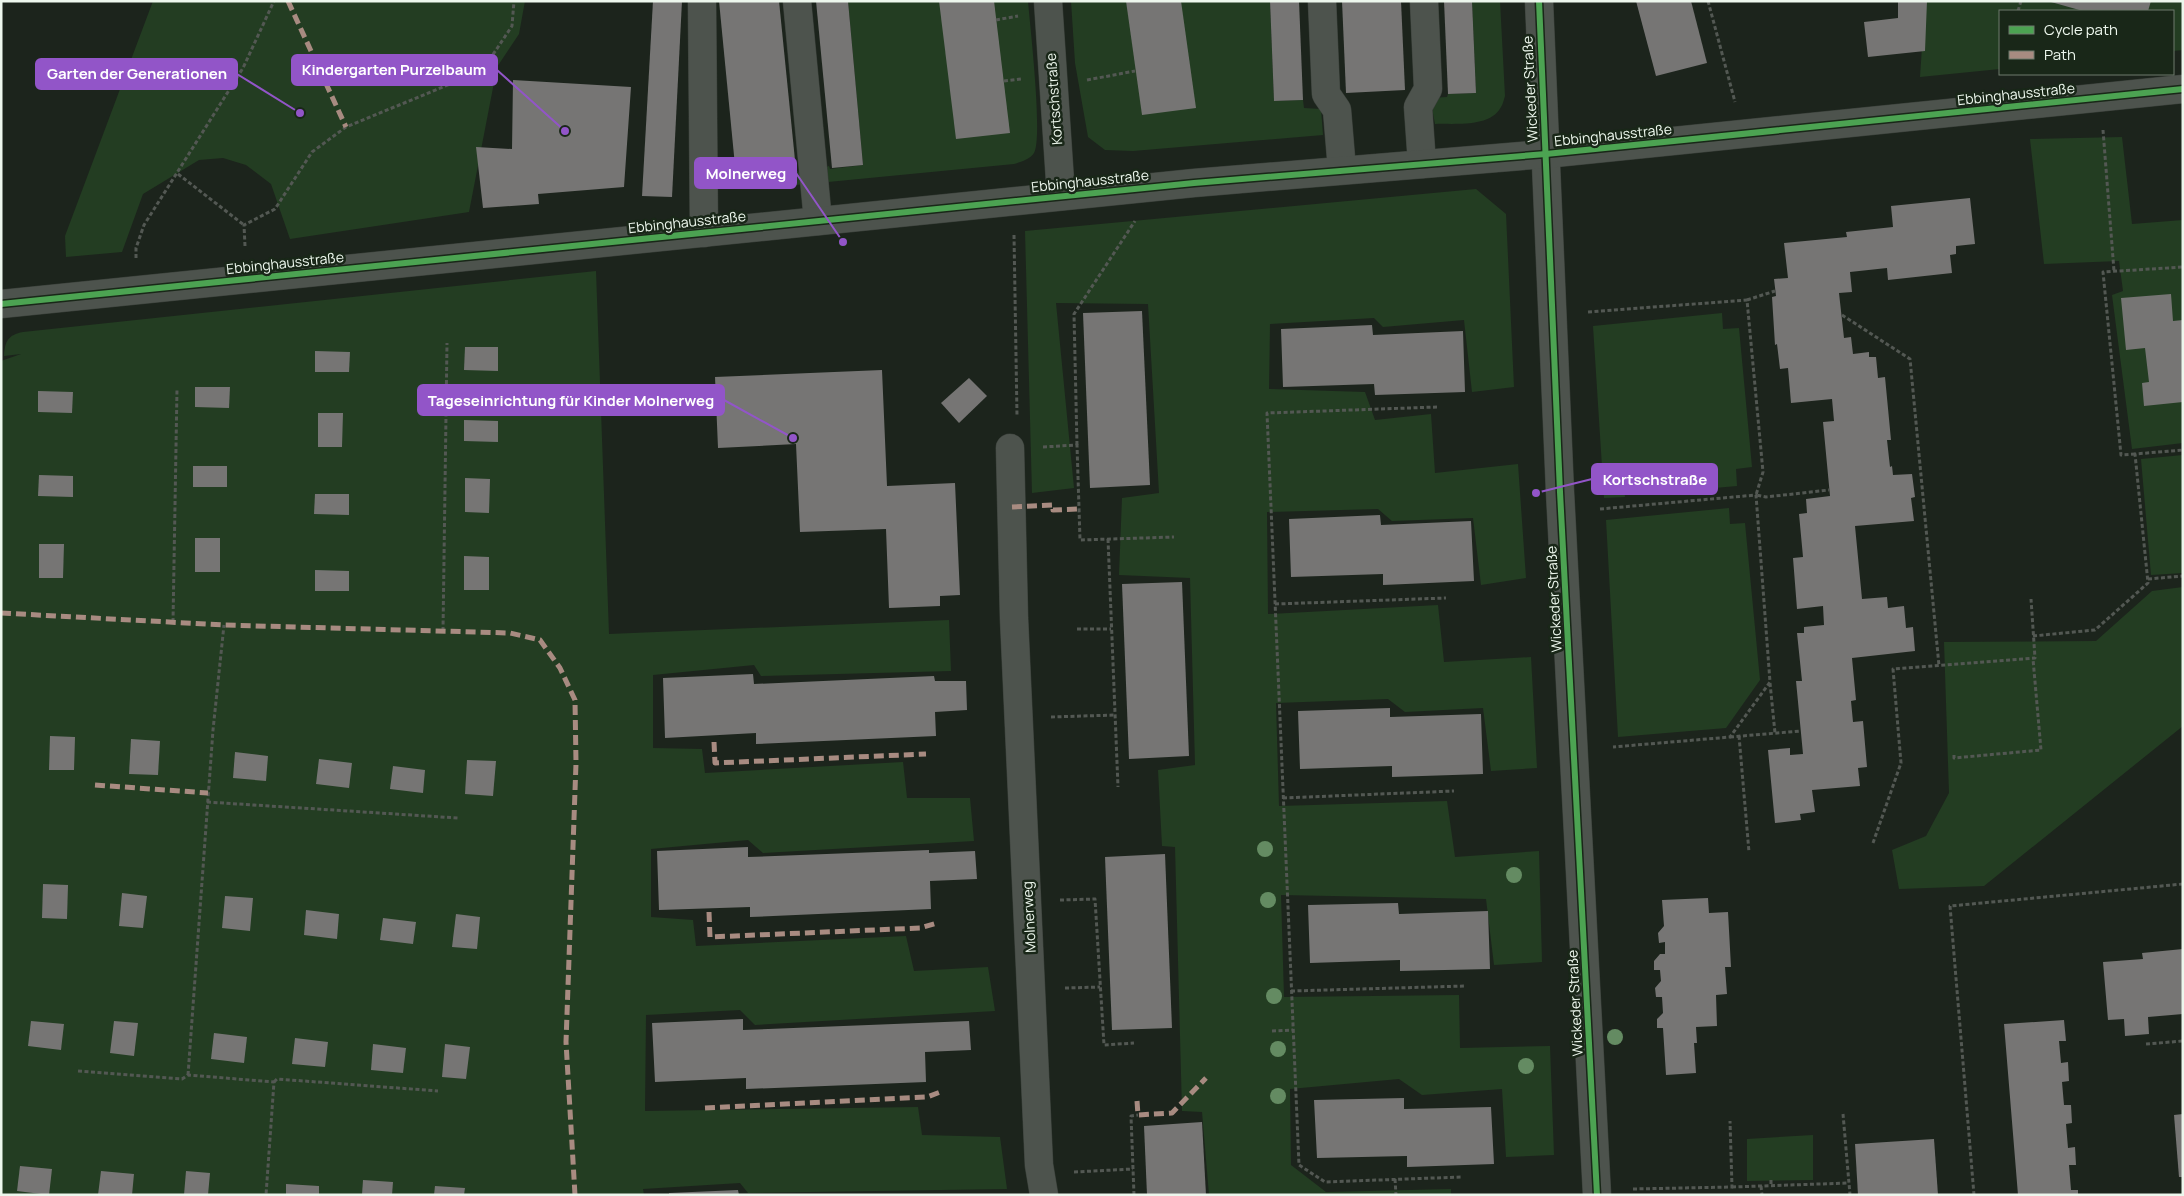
<svg xmlns="http://www.w3.org/2000/svg" width="2184" height="1196" viewBox="0 0 2184 1196" font-family="Manrope,sans-serif">
<rect width="100%" height="100%" fill="#1c241c"/>
<!-- green -->
<g fill="#233d22">
<path d="M153,1h372l-6,33 -22,33 -28,145 -179,27 -19,-55 -25,-19 -23,-7 -24,2 -56,34 -21,58 -56,5 -1,-21z"/>
<path d="M848,1h180c2,25 15,136 6,152 -4,6 -13,9 -20,11l-186,18 -2,-15 3,-1 1,3 33,-4z"/>
<path d="M1071,1h199l4,100 29,-1 1,8 17,1 2,26 -190,16 -28,-1 -17,-13 -13,-74z"/>
<path d="M1472,1h28l5,95c-1,3 -2,8 -4,11 -11,21 -47,16 -66,17l-5,-26 17,-1 1,-3 28,-1z"/>
<path d="M1925,1h258v49l-10,1v-40h-173v58l-80,8z"/>
<path d="M2122,137l10,87 51,-4v223l-51,6 -20,-154 11,-4 -4,-30 -75,3 -14,-125z"/>
<path d="M796,170l14,11v3l-77,5 -1,-13z"/>
<path d="M1476,189l30,25 8,173 -42,5 -8,-72 -81,7 -9,-9 -104,6 -1,65 96,3 10,28 56,-6 4,59 83,-9 8,114 -45,7 -8,-67 -81,3 -14,-12 -111,3 1,102 170,-9 6,57 87,-5 6,111 -46,3 -8,-63 -78,4 -17,-13 -112,4 3,103 168,-5 8,56 84,-6 3,111 -48,3 -8,-66 -205,-4 3,102 175,-2 1,53 90,-2 4,109 -48,2 -4,-68 -80,6 -23,-16 -109,10 1,76 35,27 125,-3v6h-242l-7,-83 -20,-1 -7,-264 -13,-1 -4,-76 37,-5 -5,-187 -71,-3 3,-77 37,-5 -11,-189 -92,-1 18,185 -42,5 -7,-262z"/>
<path d="M596,271l13,363 340,-14 2,51 -190,5 -7,-11 -101,10v73l49,1 3,24 198,-11 4,36h63l4,43 -211,12 -15,-13 -97,9v68l42,3 3,26 210,-10 8,35 74,-4 7,44 -240,14 -15,-15 -94,5 -1,96 273,-4 4,28 78,2 7,52 -259,4 -8,-10 -97,6 1,6h-643v-834l20,-7 -17,2c1,-15 4,-21 19,-24z"/>
<path d="M1722,313l1,16 16,-1 13,139 -16,2 1,17 -79,7 -2,-24 -33,3 2,25 -21,1 -11,-172z"/>
<path d="M2183,455v118l-32,2 -10,-116z"/>
<path d="M1729,508l1,16 15,-1 15,157 -34,48 -108,9 -12,-217z"/>
<path d="M2183,587v139l-199,160 -85,3 -7,-39 34,-14 23,-43 -5,-151 152,-1 56,-50z"/>
<path d="M1813,1135v45l-66,1v-42z"/>
</g>
<!-- building -->
<g fill="#767574">
<path d="M653,1h29l-10,196 -30,-1z"/>
<path d="M719,1h60l17,169 -60,6z"/>
<path d="M816,1h32l15,164 -31,3z"/>
<path d="M939,1h55l16,132 -54,6z"/>
<path d="M1126,1h55l15,107 -54,7z"/>
<path d="M1270,1h29l4,99 -29,1z"/>
<path d="M1342,1h59l4,89 -59,3z"/>
<path d="M1444,1h28l4,92 -28,1z"/>
<path d="M1636,1h55l16,62 -51,13z"/>
<path d="M1898,1h29l-2,50 -57,6 -4,-35 34,-4z"/>
<path d="M2151,1l-3,10h-65l-32,-9z"/>
<path d="M513,80l118,7 -7,100 -86,7 1,10 -56,4 -7,-61 36,2z"/>
<path d="M1970,198l5,46 -19,2v8l-6,1 2,18 -64,7 -1,-12 -37,4 2,20 -13,1 5,45 7,-1 2,17 16,-2v5h7l2,21 7,-1 6,63h-4l3,27 2,-1 1,9 19,-1 3,23 -4,1 3,23 -59,5 7,73 25,-2 1,11 16,-2 2,22 7,-1 2,24 -63,7 4,42 -5,1 2,21 10,-1 4,46 -9,1 2,18 -48,4 3,22 -15,2 1,6 -26,3 -7,-73 22,-2v7l13,-1 -7,-73h6l-5,-48h7v-6l20,-2 -1,-19 -26,3 -4,-51 10,-1 -4,-43 8,-1 -1,-14 24,-3 -7,-74 11,-1 -2,-22 -41,4 -3,-35 -8,1 -3,-25 -2,1 -3,-48 4,-1 -2,-17 14,-1 -4,-35 63,-6 -1,-5 47,-5 -2,-21z"/>
<path d="M2171,294l2,27 10,-1v82l-39,4 -2,-23 7,-1 -4,-34 -19,2 -5,-52z"/>
<path d="M1142,311l8,174 -60,3 -7,-175z"/>
<path d="M1372,325l1,10 90,-4 2,61 -90,3 -1,-11 -91,3 -2,-58z"/>
<path d="M465,347h33v24l-34,-1z"/>
<path d="M315,351l35,1 -1,20h-34z"/>
<path d="M882,370l5,116 68,-3 5,112 -20,1v10l-51,2 -3,-79 -86,3 -4,-88 -78,4 -3,-71z"/>
<path d="M969,378l18,18 -28,27 -18,-20z"/>
<path d="M195,387h35l-1,21 -34,-1z"/>
<path d="M38,391l35,1 -1,21 -34,-1z"/>
<path d="M318,413h25l-1,34h-24z"/>
<path d="M464,420l34,1v21l-34,-1z"/>
<rect x="193" y="466" width="34" height="21"/>
<path d="M39,475l34,1v21l-35,-1z"/>
<path d="M465,478l25,1 -1,34 -24,-1z"/>
<path d="M315,494h34v21l-35,-1z"/>
<path d="M1380,515l1,10 90,-4 3,60 -91,4v-11l-92,3 -2,-58z"/>
<rect x="195" y="538" width="25" height="34"/>
<path d="M39,544h25l-1,34h-24z"/>
<path d="M464,556l25,1v33h-25z"/>
<path d="M315,570l34,1v20h-34z"/>
<path d="M1182,582l7,174 -60,3 -7,-175z"/>
<path d="M753,674l1,10 180,-8 1,5h31l1,29 -32,2 1,24 -180,8v-11l-91,5 -2,-60z"/>
<path d="M1390,708v9l91,-3 2,60 -91,3v-11l-92,3 -2,-58z"/>
<path d="M50,736l25,1 -1,33h-25z"/>
<path d="M131,739l29,2 -2,34 -29,-1z"/>
<path d="M235,752l33,4 -2,25 -33,-3z"/>
<path d="M319,759l33,4 -3,25 -33,-4z"/>
<path d="M467,760l29,1 -3,35 -28,-2z"/>
<path d="M393,766l32,4 -2,23 -33,-4z"/>
<path d="M748,847v10l181,-7v3l46,-2 2,28 -47,2 1,28 -181,8v-10l-91,3 -2,-59z"/>
<path d="M1165,854l7,174 -60,2 -7,-173z"/>
<path d="M43,884l25,1 -1,34 -25,-1z"/>
<path d="M122,893l25,3 -4,32 -24,-2z"/>
<path d="M225,896l28,2 -3,33 -28,-3z"/>
<path d="M1708,898l1,15 19,-1 3,55h-6l2,27 -11,1 1,31 -21,1 1,16h-3l2,30 -30,2 -3,-47h-6v-9l6,-6 -1,-16h-6l-1,-9 6,-7 -1,-11h-6v-9l6,-7h5v-12l-6,1 -1,-10 6,-7 -2,-26z"/>
<path d="M1398,903l1,11 89,-3 2,58 -90,2v-11l-90,3 -2,-58z"/>
<path d="M306,910l33,4 -2,25 -33,-4z"/>
<path d="M456,914l24,3 -3,32 -25,-2z"/>
<path d="M383,918l33,4 -3,22 -33,-4z"/>
<path d="M2183,949v65l-35,3 1,17 -24,2 -1,-17 -16,1 -5,-58 40,-3 -1,-6z"/>
<path d="M743,1019v11l226,-9 2,29 -46,2 1,30 -180,7v-11l-91,4 -3,-59z"/>
<path d="M2064,1020l2,21h-7l2,22 7,-1 1,19 -7,1 2,23h7l1,18 -6,1 2,24 7,-1 1,18h-7l2,25h7v5h-60l-14,-171z"/>
<path d="M31,1021l33,3 -3,26 -33,-4z"/>
<path d="M114,1021l24,2 -4,33 -24,-3z"/>
<path d="M214,1033l33,4 -3,26 -33,-4z"/>
<path d="M295,1038l33,4 -3,25 -33,-3z"/>
<path d="M373,1044l33,4 -3,25 -32,-3z"/>
<path d="M445,1044l25,3 -4,32 -24,-2z"/>
<path d="M1404,1098v11l87,-2 3,57 -87,3v-11l-90,2 -3,-58z"/>
<path d="M2183,1114v63h-4l-5,-62z"/>
<path d="M1202,1122l4,73h-59l-3,-69z"/>
<path d="M1934,1139l4,56h-80l-3,-51z"/>
<path d="M20,1166l32,3 -3,26 -32,-4z"/>
<path d="M101,1171l33,3 -2,21h-34z"/>
<path d="M186,1171l24,2 -2,22h-24z"/>
<path d="M363,1180l30,2 -1,13h-30z"/>
<path d="M286,1184l33,2v9h-33z"/>
<path d="M435,1186l30,2 -1,7h-30z"/>
<path d="M738,1190l1,5h-70v-2z"/>
</g>
<g fill="none" stroke-linecap="round" stroke-linejoin="round">
<defs>
<g id="minor">
<path d="M702,1l2,232"/>
<path d="M797,1l21,220"/>
<path d="M1048,1l13,195"/>
<path d="M1322,1l4,93 11,16 5,60"/>
<path d="M1539,1l21,491 37,703"/>
<path d="M1422,164l-4,-57 10,-18 -4,-88"/>
<path d="M1,304l1193,-121 352,-29 637,-65"/>
<path d="M1010,448l4,170 25,547 5,30"/>
</g>
</defs>
<!-- minor casing -->
<use href="#minor" stroke="#393f39" stroke-width="29"/>
<!-- path -->
<g stroke="#535853" stroke-width="3" stroke-dasharray="4 2.5" stroke-linecap="butt">
<path d="M1708,1l27,101"/>
<path d="M2018,11l3,-10"/>
<path d="M996,20l22,-4"/>
<path d="M1087,80l48,-9"/>
<path d="M1004,81l17,-2"/>
<path d="M2103,130l11,141"/>
<path d="M178,174l66,51"/>
<path d="M1014,235l3,181"/>
<path d="M245,246l-1,-21 31,-16 37,-57 34,-25 121,-50 25,-21 20,-30 2,-25"/>
<path d="M136,258v-10l8,-23 99,-157 31,-67"/>
<path d="M1747,300l28,-9"/>
<path d="M1588,312l159,-12 16,172 -7,23 10,2 63,-7"/>
<path d="M1842,315l68,44 29,307"/>
<path d="M1437,407l-170,6 32,752 26,17 136,-5"/>
<path d="M1077,445l-3,-131 61,-93"/>
<path d="M1043,447l34,-2 3,95 94,-3"/>
<path d="M2135,454l-14,1 -18,-183 80,-5"/>
<path d="M1600,509l156,-14 14,187 -40,55 -117,10"/>
<path d="M1108,539l10,248"/>
<path d="M2148,579l35,-3"/>
<path d="M1275,604l171,-6"/>
<path d="M173,622l4,-233"/>
<path d="M1077,629h34"/>
<path d="M443,631l4,-288"/>
<path d="M2033,636l62,-6 53,-47 -13,-129 48,-4"/>
<path d="M1770,683l5,50"/>
<path d="M1051,717l64,-2"/>
<path d="M1739,736l10,116"/>
<path d="M1730,737l71,-6"/>
<path d="M1954,755v3l87,-8 -8,-91"/>
<path d="M1283,798l171,-7"/>
<path d="M207,802l251,16"/>
<path d="M1873,843l28,-80 -8,-94 142,-11 -4,-59"/>
<path d="M1060,900l35,-1 9,146 30,-2"/>
<path d="M1065,988l35,-1"/>
<path d="M1291,991l174,-5"/>
<path d="M1272,1031l21,-1"/>
<path d="M2146,1044l37,-3"/>
<path d="M78,1071l104,8 6,-4 86,7 -8,113"/>
<path d="M188,1075l25,-345 11,-105"/>
<path d="M274,1082l3,-3 161,12"/>
<path d="M1843,1114l7,81"/>
<path d="M1074,1172l59,-3"/>
<path d="M1395,1179l1,16"/>
<path d="M1771,1180v6"/>
<path d="M1761,1186l1,9"/>
<path d="M1732,1187l117,-4"/>
<path d="M1633,1189l99,-2 -2,-66"/>
<path d="M1134,1195l-3,-79 7,-1"/>
<path d="M1974,1195l-24,-289 233,-22"/>
</g>
<!-- minor -->
<use href="#minor" stroke="#4d534d" stroke-width="28"/>
<!-- quiet -->
<g stroke="#a88b81" stroke-width="5" stroke-dasharray="10 5" stroke-linecap="butt">
<path d="M288,1l58,126"/>
<path d="M1012,507l41,-2v5l26,-1"/>
<path d="M1,613l223,12 286,8 30,7 20,28 15,32 1,63 -10,279 9,153"/>
<path d="M714,742l1,21 211,-9"/>
<path d="M95,785l113,8"/>
<path d="M709,912l1,25 210,-9 17,-5"/>
<path d="M1137,1101l1,14 34,-2 34,-35"/>
<path d="M705,1108l222,-11 16,-6"/>
</g>
<defs>
<g id="cycleway">
<path d="M1539,1l21,491 37,703"/>
<path d="M1,304l1193,-121 352,-29 637,-65"/>
</g>
</defs>
<!-- cycleway casing -->
<use href="#cycleway" stroke="#192718" stroke-width="9"/>
<!-- cycleway -->
<use href="#cycleway" stroke="#4ca352" stroke-width="6"/>
</g>
<!-- trees -->
<g fill="#648b62">
<circle cx="1265" cy="849" r="8"/>
<circle cx="1514" cy="875" r="8"/>
<circle cx="1268" cy="900" r="8"/>
<circle cx="1274" cy="996" r="8"/>
<circle cx="1615" cy="1037" r="8"/>
<circle cx="1278" cy="1049" r="8"/>
<circle cx="1526" cy="1066" r="8"/>
<circle cx="1278" cy="1096" r="8"/>
</g>
<g text-anchor="middle" stroke-width="5" stroke-linejoin="round" paint-order="stroke">
<!-- street labels -->
<g font-size="14" fill="#edf7ed" stroke="#192718">
<text transform="translate(1530 89) rotate(-93)" y="5">Wickeder Straße</text>
<text transform="translate(2016 94) rotate(-6)" y="5">Ebbinghausstraße</text>
<text transform="translate(1054 99) rotate(-94)" y="5">Kortschstraße</text>
<text transform="translate(1613 135) rotate(-6)" y="5">Ebbinghausstraße</text>
<text transform="translate(1090 181) rotate(-6)" y="5">Ebbinghausstraße</text>
<text transform="translate(687 222) rotate(-6)" y="5">Ebbinghausstraße</text>
<text transform="translate(285 263) rotate(-6)" y="5">Ebbinghausstraße</text>
<text transform="translate(1554 599) rotate(-93)" y="5">Wickeder Straße</text>
<text transform="translate(1029 917) rotate(-93)" y="5">Molnerweg</text>
<text transform="translate(1575 1003) rotate(-93)" y="5">Wickeder Straße</text>
</g>
</g>
<!-- callouts -->
<path fill="none" stroke="#9255c8" stroke-width="2" d="M565 131L497 70M300 113L237 74M843 242L796 173M793 438L724 400M1536 493L1592 479"/>
<g fill="#9255c8" stroke="#192718" stroke-width="2">
<circle cx="565" cy="131" r="5"/>
<circle cx="300" cy="113" r="5"/>
<circle cx="843" cy="242" r="5"/>
<circle cx="793" cy="438" r="5"/>
<circle cx="1536" cy="493" r="5"/>
</g>
<g fill="#9255c8" stroke="#9255c8" stroke-width="2">
<rect x="292" y="55" width="205" height="30" rx="5"/>
<rect x="36" y="59" width="201" height="30" rx="5"/>
<rect x="695" y="158" width="101" height="30" rx="5"/>
<rect x="418" y="385" width="306" height="30" rx="5"/>
<rect x="1592" y="464" width="125" height="30" rx="5"/>
</g>
<g font-size="15" text-anchor="middle" font-weight="bold" fill="#fff">
<text x="394" y="75">Kindergarten Purzelbaum</text>
<text x="137" y="79">Garten der Generationen</text>
<text x="746" y="179">Molnerweg</text>
<text x="571" y="406">Tageseinrichtung für Kinder Molnerweg</text>
<text x="1655" y="485">Kortschstraße</text>
</g>
<!-- border -->
<rect width="2184" height="1196" fill="none" stroke="#edf7ed" stroke-width="5"/>
<!-- legend -->
<rect x="1999" y="10" width="175" height="65" fill="#192718" stroke="#6e7a6d"/>
<rect x="2009" y="26" width="25" height="8" fill="#4ca352" stroke="#6e7a6d"/>
<text x="2044" y="35" font-size="15" fill="#edf7ed">Cycle path</text>
<rect x="2009" y="51" width="25" height="8" fill="#a88b81" stroke="#6e7a6d"/>
<text x="2044" y="60" font-size="15" fill="#edf7ed">Path</text>
</svg>
